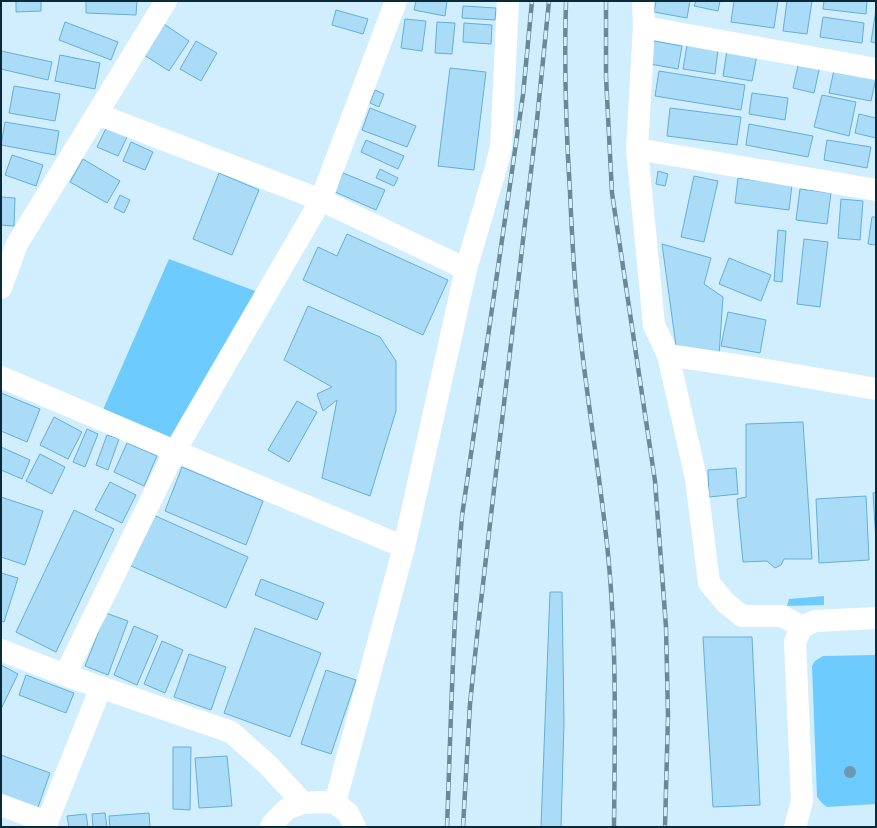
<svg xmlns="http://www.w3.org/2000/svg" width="877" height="828" viewBox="0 0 877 828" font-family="Signika,sans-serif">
<rect width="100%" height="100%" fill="#d1eefe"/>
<!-- green -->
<g fill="#6dccfd">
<path d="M169,259l89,33 -85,153 -71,-33z"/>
<path d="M824,596v9l-37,1 2,-7z"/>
<path d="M875,655h1v149l-49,3 -5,-4 -5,-6 -5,-131 3,-5 8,-5z"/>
</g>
<!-- building -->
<g fill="#aadcf8" stroke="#64aed5">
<path d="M16,1h25v10l-25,1z"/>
<path d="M86,1h51l-1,14 -50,-2z"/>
<path d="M416,1h31l-2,15 -31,-6z"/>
<path d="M656,1h34l-3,17 -33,-6z"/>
<path d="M696,1h24l-2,10 -24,-5z"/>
<path d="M734,1h44l-4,27 -43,-6z"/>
<path d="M787,1h25l-5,33 -24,-3z"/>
<path d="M824,1h43l-1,13 -43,-5z"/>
<path d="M463,6l33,2 -1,12 -33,-2z"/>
<path d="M876,9v34l-5,-1z"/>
<path d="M336,10l32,9 -5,15 -31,-9z"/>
<path d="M823,17l41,6 -2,20 -42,-6z"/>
<path d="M405,19l21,2 -4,30 -21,-3z"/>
<path d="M65,22l53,20 -7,18 -52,-20z"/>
<path d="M437,22l18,1 -3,31 -17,-1z"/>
<path d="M464,23l28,2 -1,19 -28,-2z"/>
<path d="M164,24l25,17 -20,30 -25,-16z"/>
<path d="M196,41l21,12 -16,28 -21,-12z"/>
<path d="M654,41l28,5 -4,23 -28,-5z"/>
<path d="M687,45l31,5 -3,24 -32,-5z"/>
<path d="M727,50l30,5 -5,26 -29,-5z"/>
<path d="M1,51l51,11 -4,18 -47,-11z"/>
<path d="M60,55l40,8 -5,26 -40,-8z"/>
<path d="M799,61l21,5 -6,27 -21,-5z"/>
<path d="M450,68l36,4 -12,98 -36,-4z"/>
<path d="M834,70l42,8 -5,23 -42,-8z"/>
<path d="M659,71l86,14 -4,25 -86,-14z"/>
<path d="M14,86l46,8 -5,27 -46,-8z"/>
<path d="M375,90l9,4 -5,13 -9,-4z"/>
<path d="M752,93l36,5 -3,22 -36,-6z"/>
<path d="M822,95l34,7 -7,34 -35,-9z"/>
<path d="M370,108l46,18 -9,21 -45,-17z"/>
<path d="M670,108l71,9 -4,28 -70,-9z"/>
<path d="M859,114l17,4v20l-21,-5z"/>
<path d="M5,122l54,9 -4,24 -54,-10z"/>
<path d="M108,124l20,11 -10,21 -21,-9z"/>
<path d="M749,124l64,12 -5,21 -62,-12z"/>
<path d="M366,140l38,16 -6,13 -37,-17z"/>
<path d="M827,140l44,7 -4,21 -43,-8z"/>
<path d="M131,142l22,10 -8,18 -22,-9z"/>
<path d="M12,155l31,10 -7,21 -31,-11z"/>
<path d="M83,159l37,22 -13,22 -37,-21z"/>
<path d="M380,169l18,9 -4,8 -18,-8z"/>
<path d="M658,171l10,3 -3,12 -9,-2z"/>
<path d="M219,173l40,17 -27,65 -39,-16z"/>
<path d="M343,173l42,17 -9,20 -41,-18z"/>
<path d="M694,176l24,5 -14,61 -23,-5z"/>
<path d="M738,178l54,7 -3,25 -54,-7z"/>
<path d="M800,189l31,4 -4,31 -31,-4z"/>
<path d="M120,195l10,5 -6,13 -10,-5z"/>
<path d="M1,197l14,1 -1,28 -13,-1z"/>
<path d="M841,199l22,2 -3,39 -22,-2z"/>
<path d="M872,217h4v28l-8,-1z"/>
<path d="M778,230l8,1 -4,51 -8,-1z"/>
<path d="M347,234l101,46 -25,55 -120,-55 15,-33 19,9z"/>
<path d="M804,239l24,3 -8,65 -23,-3z"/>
<path d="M662,244l49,14 -7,26 19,13 -4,58 -43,-9z"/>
<path d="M729,258l42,17 -10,26 -42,-17z"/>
<path d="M308,306l72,31 16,24v50l-26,85 -48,-18 15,-78 -14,11 -6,-17 15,-7 -48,-27z"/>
<path d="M728,312l38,8 -6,33 -39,-7z"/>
<path d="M1,393l39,16 -13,33 -26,-11z"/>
<path d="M297,401l20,11 -28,50 -21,-12z"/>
<path d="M54,417l28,15 -14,27 -28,-14z"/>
<path d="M803,422l9,137h-28l-3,6 -6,3 -8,-7 -24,1 -6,-63 9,-2v-73z"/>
<path d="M87,429l11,5 -13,33 -12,-5z"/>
<path d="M107,435l12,4 -11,31 -12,-5z"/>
<path d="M127,443l30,13 -13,30 -30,-14z"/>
<path d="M1,447l29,13 -8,19 -21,-9z"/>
<path d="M40,454l25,13 -13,27 -26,-13z"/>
<path d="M182,467l81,34 -17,44 -81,-34z"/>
<path d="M736,468l2,26 -29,3 -1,-27z"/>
<path d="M110,482l26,13 -14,28 -27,-13z"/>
<path d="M876,492v50l-3,-49z"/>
<path d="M866,496l3,64 -50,3 -3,-64z"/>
<path d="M1,497l42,14 -18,54 -24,-8z"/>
<path d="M74,510l40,19 -58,123 -40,-20z"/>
<path d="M151,514l97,43 -22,51 -97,-43z"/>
<path d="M1,573l17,5 -14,44 -3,-1z"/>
<path d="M261,579l63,24 -7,17 -62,-25z"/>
<path d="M550,592h12l2,130 -3,105h-20z"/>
<path d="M106,613l22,8 -20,54 -23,-9z"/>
<path d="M134,626l24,10 -21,49 -23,-10z"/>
<path d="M255,628l66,25 -31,84 -66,-24z"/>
<path d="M703,637h49l8,168 -47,2z"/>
<path d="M162,641l21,9 -18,43 -21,-9z"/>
<path d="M189,654l37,13 -15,43 -37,-13z"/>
<path d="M1,665l17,9 -17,35z"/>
<path d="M326,670l30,10 -25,74 -30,-10z"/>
<path d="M26,675l48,18 -8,20 -47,-18z"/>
<path d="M173,747h18l-1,63 -17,-1z"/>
<path d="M1,755l49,18 -13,37 -36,-13z"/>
<path d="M227,756l5,50 -33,2 -4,-50z"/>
<path d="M105,813l2,14h-14l-1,-13z"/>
<path d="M149,813l1,14h-40l-1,-11z"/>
<path d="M86,814l2,13h-19l-2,-11z"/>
</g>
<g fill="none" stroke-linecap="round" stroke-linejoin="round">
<!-- street -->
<g stroke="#fff" stroke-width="22">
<path d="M643,1l1,26 -7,122 17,176 14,30 28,123 13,105 17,20 16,13h40l20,11"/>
<path d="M644,27l232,42"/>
<path d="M97,114l224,86 145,69"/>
<path d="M637,149l239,41"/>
<path d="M1,288l16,-44 149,-243"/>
<path d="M668,355l86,13 122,21"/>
<path d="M1,377l174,74 229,96"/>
<path d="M1,650l64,25 166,57 37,33 35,38"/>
<path d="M65,675l110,-224 146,-251 75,-199"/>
<path d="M335,803l69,-256 62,-278 29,-98 6,-24 7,-146"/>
<path d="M1,805l46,17"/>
<path d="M47,827v-5l54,-135"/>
</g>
<!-- secondary -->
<g stroke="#fff" stroke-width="22">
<path d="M271,827l2,-4 14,-14 16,-6 19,-1 13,1 13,10 7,14"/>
<path d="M795,827l7,-26 -7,-159 7,-15 13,-6 61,-3"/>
</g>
<defs>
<g id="rail">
<path d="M566,1c-2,64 0,128 4,191 2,45 4,89 9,133 8,73 20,146 28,219 10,94 8,189 7,283"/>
<path d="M606,1v76l6,116 43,288 11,146 2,89 -3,111"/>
<path d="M447,827c4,-104 6,-207 15,-311l61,-421 9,-94"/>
<path d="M463,827l7,-123 8,-77 59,-507 12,-119"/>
</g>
</defs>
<!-- rail casing -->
<use href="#rail" stroke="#6a8998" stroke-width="4.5"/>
<!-- rail -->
<use href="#rail" stroke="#d1eefe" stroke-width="3" stroke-dasharray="9" stroke-linecap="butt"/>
</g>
<!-- trees -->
<circle fill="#6a99b0" cx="850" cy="772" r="6"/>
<!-- border -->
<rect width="877" height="828" fill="none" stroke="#0a2a39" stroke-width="4"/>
</svg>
